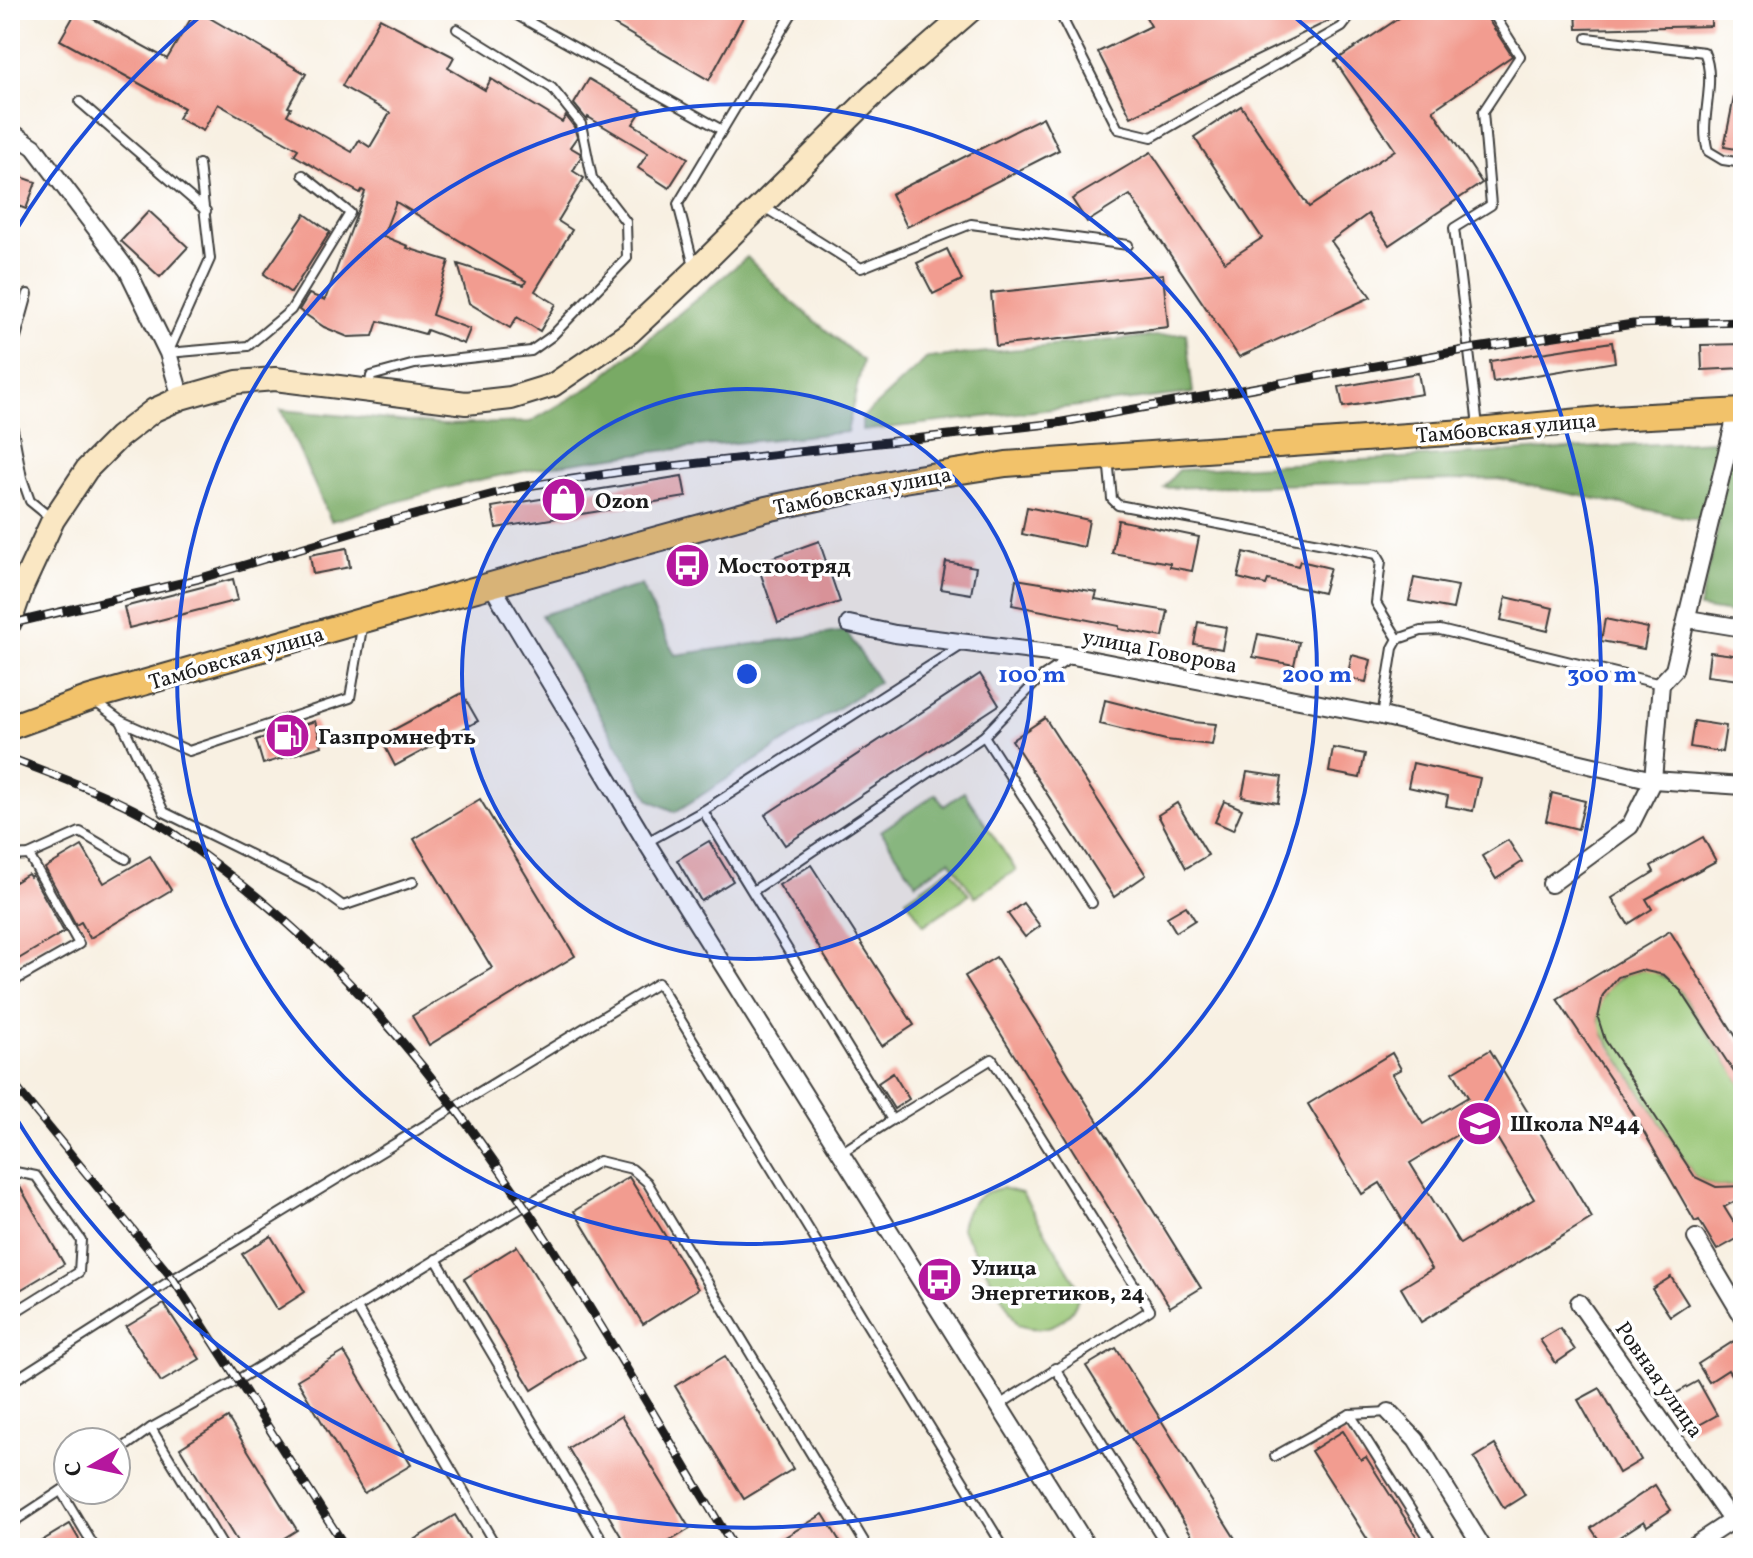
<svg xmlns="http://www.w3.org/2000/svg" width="1753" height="1558" viewBox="0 0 1753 1558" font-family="Vollkorn,serif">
<rect width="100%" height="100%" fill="#fff"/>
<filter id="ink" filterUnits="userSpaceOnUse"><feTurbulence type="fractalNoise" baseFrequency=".0125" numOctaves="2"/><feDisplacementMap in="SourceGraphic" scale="16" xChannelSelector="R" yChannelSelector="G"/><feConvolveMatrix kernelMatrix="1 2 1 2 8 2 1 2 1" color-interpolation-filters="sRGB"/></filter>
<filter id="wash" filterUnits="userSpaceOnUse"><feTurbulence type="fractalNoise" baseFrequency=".006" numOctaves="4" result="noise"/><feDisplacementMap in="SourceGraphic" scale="32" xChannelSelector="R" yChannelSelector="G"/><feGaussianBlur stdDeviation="1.8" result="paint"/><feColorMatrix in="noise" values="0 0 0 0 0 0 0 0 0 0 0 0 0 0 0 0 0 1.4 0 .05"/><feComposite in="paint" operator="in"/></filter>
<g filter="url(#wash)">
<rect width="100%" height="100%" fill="#f8f0e2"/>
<!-- green -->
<g fill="#97c573" stroke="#5a7048" stroke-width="2">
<path d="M964,792l52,78 -41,27 -25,-37 -34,23 -35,-52 55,-37 8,12z"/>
<path d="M951,868l18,27 -45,30 -18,-26z"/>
<path d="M1641,970l12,1 21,11 69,104v99l-3,1 -24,1 -21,-10 -95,-148c-6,-30 10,-53 41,-59z"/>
<path d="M1002,1188l20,5 58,97c-6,31 -32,45 -62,35l-57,-97c4,-23 18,-36 41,-40z"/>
</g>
<!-- forest -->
<g fill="#79aa65" stroke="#4a6340" stroke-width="2">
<path d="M747,257l36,37 80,67 -16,71c-111,11 -223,20 -333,41 -62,11 -123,31 -183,48l-50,-111 163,15 86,-3 63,-37z"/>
<path d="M1186,333l7,60 -331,38v-13l65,-60z"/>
<path d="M1712,441l31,3v171l-44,-7 20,-84 -222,-45 -333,9 14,-18z"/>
<path d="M641,585l34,70 171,-24 33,51 -204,130 -25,-12 -109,-185z"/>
</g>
<g id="blocks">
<!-- building -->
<g fill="#f29c90" fill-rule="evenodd">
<path d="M77,10l90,49 29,-49 110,64 -18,33 3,1 -4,7 65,37 7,-12 11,7 20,-34 -48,-27 38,-68 74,39 -6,11 37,22 6,-11 71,43 4,-6 8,11 3,10 -7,10 10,6 1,4 -8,14 11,7 -26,43 14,9 -37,61 21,13 -16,27 -23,-14 -7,11 -41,-25 -11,-39 66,21 2,-4 -130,-79 -13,34 25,10 -1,2 42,13 -17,54 38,14 -6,15 -37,-14 -2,4 -47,-13 -5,15 -25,1 -24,-10 -25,-17 10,-16 16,6 40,-108 -3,-2 -2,3 -25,-14 -41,-24 4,-6 -80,-45 -15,27 -25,-13 6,-10 -124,-68z"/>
<path d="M589,10h158l-38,70z"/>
<path d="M1142,10h204l-3,4 -212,103 -33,-65 53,-26z"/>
<path d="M1411,10h71l30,46 -79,54 49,73 -93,62 -21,-31 -37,27 40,56 -132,60 -109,-162 -43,27 -15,-23 79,-47 74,110 37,-24 -68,-101 47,-31 68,101 86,-57 -60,-89z"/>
<path d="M1576,10h135v16l-134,3z"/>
<path d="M589,79l53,31 -9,14 55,34 -19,30 -31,-20 10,-15 -60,-36 -1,3 -13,-16z"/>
<path d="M1736,87l7,1v62l-19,-3z"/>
<path d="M1043,117l16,33 -152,77 -16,-33z"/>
<path d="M10,173l26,9 -10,27 -16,-6z"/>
<path d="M149,211l39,36 -28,30 -39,-36z"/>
<path d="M305,214l25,18 -39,61 -27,-19z"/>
<path d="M947,249l15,31 -29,14 -16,-31z"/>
<path d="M1163,274l5,53 -172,19 -5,-53z"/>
<path d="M1612,342l3,20 -122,20 -3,-21z"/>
<path d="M1743,344v24l-41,2 -1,-25z"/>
<path d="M1418,373l4,21 -79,13 -4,-20z"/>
<path d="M682,476l4,21 -190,31 -4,-21z"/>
<path d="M1027,507l62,13 -5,27 -62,-13z"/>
<path d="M1118,520l81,17 -7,34 -22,-4v-4l-58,-10z"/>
<path d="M819,541l21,61 -62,21 -21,-60z"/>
<path d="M347,548l3,19 -37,7 -3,-19z"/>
<path d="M1244,552l54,14 2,-5 30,7 -7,25 -55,-13 -2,5 -28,-7z"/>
<path d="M946,562l30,5 -5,27 -30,-5z"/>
<path d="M1414,578l44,8 -5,23 -44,-8z"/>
<path d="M233,579l5,21 -109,28 -5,-21z"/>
<path d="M1016,579l81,13 -2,7 73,12 -5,26 -44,-8v-3l-107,-21z"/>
<path d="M1506,597l47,11 -5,23 -47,-11z"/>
<path d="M1605,619l43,9 -4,21 -43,-8z"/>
<path d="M1198,622l28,5 -4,22 -28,-5z"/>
<path d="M1258,634l41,8 -5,23 -41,-8z"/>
<path d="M1710,652l32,4 -3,24 -32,-4z"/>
<path d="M1352,655l19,5 -5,22 -19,-4z"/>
<path d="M980,674l19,31 -214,140 -20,-30z"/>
<path d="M462,693l16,28 -83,45 -15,-29z"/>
<path d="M1105,700l87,22 24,2 -4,21 -46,-5 -66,-16z"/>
<path d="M1045,718l101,157 -32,22 -102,-157z"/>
<path d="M315,721l7,25 -59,18 -7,-24z"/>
<path d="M1694,721l32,5 -4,26 -32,-5z"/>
<path d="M1333,748l32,6 -5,24 -31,-6z"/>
<path d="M1413,763l67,15 -7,33 -27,-5 2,-10 -40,-9z"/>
<path d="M1247,772l35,5 -4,26 -36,-6z"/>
<path d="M1552,793l33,8 -7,28 -32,-8z"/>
<path d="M480,799l95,157 -146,89 -17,-29 80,-48 -78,-129z"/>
<path d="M1224,801l18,8 -9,21 -18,-8z"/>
<path d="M1177,803l31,52 -22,13 -28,-53z"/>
<path d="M1703,837l13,24 -70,38 6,10 -24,15 -16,-26 42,-26 -3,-6z"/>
<path d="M1508,840l14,22 -26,17 -14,-23z"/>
<path d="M709,841l24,40 -32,20 -24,-41z"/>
<path d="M82,846l22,37 46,-27 21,34 -81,48 -9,-16 -5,3 -31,-57z"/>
<path d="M811,865l103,160 -32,21 -103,-161z"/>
<path d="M28,874l2,3 2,-2 32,57 -54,32v-79z"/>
<path d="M1023,903l17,23 -15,11 -17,-23z"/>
<path d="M1186,906l9,14 -19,12 -9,-15z"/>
<path d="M1670,931l73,117v38l-62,-95 -17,-16 -23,-5 -23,7 -15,18 -5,23 7,22 90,137 21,10 27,-1v11l-19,10 18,29 -25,14 -18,-30 -4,2 -62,-109 -76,-114z"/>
<path d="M996,957l205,331 -31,19 -205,-331z"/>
<path d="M1490,1050l102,168 -171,104 -20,-34 31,-19 -52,-86 -18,11 -54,-90 84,-51 9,16 -9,5 31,50 45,-27 -15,-25zM1485,1118l49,81 -74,45 -50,-81z"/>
<path d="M893,1073l16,26 -15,10 -16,-26z"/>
<path d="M629,1177l69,112 -55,35 -69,-113z"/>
<path d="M20,1187l44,77 -54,32v-103z"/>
<path d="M271,1236l34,56 -28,18 -35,-56z"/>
<path d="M517,1246l68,111 -53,33 -68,-111z"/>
<path d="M1671,1277l17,27 -18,12 -18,-27z"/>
<path d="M164,1304l36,55 -39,23 -35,-55z"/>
<path d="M1560,1328l15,22 -19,13 -16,-23z"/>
<path d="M1734,1341l9,15v38l-15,-24 -19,12 -11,-18z"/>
<path d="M1116,1348l125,200h-41l-114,-182z"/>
<path d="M344,1352l67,113 -47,28 -67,-113z"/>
<path d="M725,1356l68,113 -49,30 -69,-113z"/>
<path d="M1698,1381l19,34 -27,15 -19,-34z"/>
<path d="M1600,1388l41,72 -22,13 -41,-73z"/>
<path d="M621,1416l69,113 -32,19h-30l-60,-100z"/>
<path d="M228,1418l69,112 -29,18h-27l-61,-100z"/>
<path d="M1343,1431l18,29 5,-3 58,91h-51l-62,-97z"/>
<path d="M1495,1445l30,50 -21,13 -30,-50z"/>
<path d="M1655,1485l16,25 -24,16 -3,-5 -40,26 -13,-19z"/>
<path d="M823,1514l21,34h-77z"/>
<path d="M455,1515l20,33h-75z"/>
<path d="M70,1524l14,24h-54z"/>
</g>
</g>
</g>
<g filter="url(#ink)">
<use href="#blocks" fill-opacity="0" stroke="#3d3c3a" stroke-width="2"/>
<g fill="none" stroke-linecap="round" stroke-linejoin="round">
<defs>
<g id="lane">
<path d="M508,10l214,120"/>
<path d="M1058,10l60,119 34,8 190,-110 13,-17"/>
<path d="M1587,38l117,14c14,32 -6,67 4,99l15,9 20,3"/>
<path d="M80,102l126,109"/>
<path d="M199,164l11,95 -42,94 80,-7 43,-36 59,-97 -47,-38"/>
<path d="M764,207l97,61 110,-44 157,21"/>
<path d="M694,266l-16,-62 116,-194"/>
<path d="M10,359l18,-65"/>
<path d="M369,389l2,-13 44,-12 116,-13 21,-15 75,-78 -1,-36 -34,-44 -11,-54 -29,-36 -95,-59"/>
<path d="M10,413l12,65 8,23 22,18"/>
<path d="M1478,426l-24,-198 37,-23 -8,-93 37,-56 -29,-46"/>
<path d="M1108,458l4,41 6,6 259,49 4,7 -5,42 22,36"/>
<path d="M94,701l27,20 68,30 161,-53 13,-76"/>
<path d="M1382,716l11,-68 5,-9 23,-8 19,-1 221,54"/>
<path d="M121,721l43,91 154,76 25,18 70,-24"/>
<path d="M984,736l108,167"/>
<path d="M703,811l189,309 -50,32"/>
<path d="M647,842l56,-31 261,-167"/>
<path d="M10,856l19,-1 51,-23 46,27"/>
<path d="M753,891l231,-155 54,-56 32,-22"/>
<path d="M14,981l65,-37 -50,-89"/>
<path d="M892,1120l100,-61 158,251 -151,95"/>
<path d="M10,1171l26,5 45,64 -2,32 -69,43"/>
<path d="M436,1259l171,289"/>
<path d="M357,1308l140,240"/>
<path d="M1055,1368l113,180"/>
<path d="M10,1383l163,-104 485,-296 346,565"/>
<path d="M1350,1414l39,-2"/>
<path d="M151,1428l73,120"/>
<path d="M116,1453l35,-25 88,-49 360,-218 33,8 15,13 221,366"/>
<path d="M1275,1456l75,-42 85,134"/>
<path d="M61,1491l34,57"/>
<path d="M10,1524l58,-38"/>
</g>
<g id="street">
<path d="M10,131l24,16 94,124 40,82 13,45"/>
<path d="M492,586l154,256 442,706"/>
<path d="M1688,619l55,9"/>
<path d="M849,624l46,10 178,22 309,60 271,64 90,6"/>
<path d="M1551,884l79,-58 23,-46 8,-96 13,-14 63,-259"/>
<path d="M1696,1238l47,79"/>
<path d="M1579,1303l152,217"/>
<path d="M1389,1412l27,28 67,108"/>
<path d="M1690,1548l53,-35"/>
</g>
<path id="secondary" d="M10,622l12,-35 31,-67 34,-51 32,-32 35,-27 27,-12 56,-16 38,-3 191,24 45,-5 42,-13 76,-52 66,-62 177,-175 99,-86"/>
<path id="primary" d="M10,727l80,-29 274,-78 402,-111 138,-29 102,-16 472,-33 133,-13 132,-7"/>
</defs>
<!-- lane casing -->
<use href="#lane" stroke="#3d3c3a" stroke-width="12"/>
<!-- street casing -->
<use href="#street" stroke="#3d3c3a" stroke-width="20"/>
<!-- secondary casing -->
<use href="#secondary" stroke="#3d3c3a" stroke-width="26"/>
<!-- primary casing -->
<use href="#primary" stroke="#3d3c3a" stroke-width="28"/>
<!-- lane -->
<use href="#lane" stroke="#fff" stroke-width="8"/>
<!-- street -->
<use href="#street" stroke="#fff" stroke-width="16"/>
<!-- secondary -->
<use href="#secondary" stroke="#fae7c3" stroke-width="22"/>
<!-- primary -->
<use href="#primary" stroke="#f2c26a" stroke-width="24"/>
<defs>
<g id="rail">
<path d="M10,624l188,-45 183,-55 139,-37 100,-15 437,-49 413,-74 163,-25 110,-3"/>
<path d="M10,758c41,16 84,31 123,51 32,16 62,40 90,61 228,171 365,439 511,678"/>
<path d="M10,1080l163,199 173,269"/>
</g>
</defs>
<!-- rail casing -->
<use href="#rail" stroke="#1c1c1c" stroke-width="9"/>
<!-- rail -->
<use href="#rail" stroke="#fff" stroke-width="6" stroke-dasharray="18" stroke-linecap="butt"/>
</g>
</g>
<!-- distance rings -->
<circle cx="747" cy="674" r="285" fill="#1d4ed8" fill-opacity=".12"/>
<g fill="none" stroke="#1d4ed8" stroke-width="4">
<circle cx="747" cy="674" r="285"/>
<circle cx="747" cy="674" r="570"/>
<path d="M10 240A855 855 0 0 1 203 14M1291 14A855 855 0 1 1 10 1108"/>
</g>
<!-- icons -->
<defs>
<symbol id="shop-disc" viewBox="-11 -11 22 22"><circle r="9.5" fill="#b5179e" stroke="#fff"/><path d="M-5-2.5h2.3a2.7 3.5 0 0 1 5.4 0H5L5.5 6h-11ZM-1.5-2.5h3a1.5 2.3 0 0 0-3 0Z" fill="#fff"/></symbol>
<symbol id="bus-disc" viewBox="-11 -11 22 22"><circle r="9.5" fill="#b5179e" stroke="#fff"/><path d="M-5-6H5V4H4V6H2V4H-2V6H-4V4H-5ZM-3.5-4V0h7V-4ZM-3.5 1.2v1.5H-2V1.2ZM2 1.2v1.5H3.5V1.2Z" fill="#fff"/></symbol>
<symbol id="fuel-disc" viewBox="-11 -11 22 22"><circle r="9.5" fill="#b5179e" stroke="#fff"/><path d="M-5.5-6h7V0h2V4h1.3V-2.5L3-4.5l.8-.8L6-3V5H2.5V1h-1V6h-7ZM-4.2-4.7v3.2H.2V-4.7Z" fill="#fff"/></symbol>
<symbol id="school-disc" viewBox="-11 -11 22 22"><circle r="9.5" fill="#b5179e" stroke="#fff"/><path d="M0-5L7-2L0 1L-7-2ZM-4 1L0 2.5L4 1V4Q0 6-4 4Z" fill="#fff"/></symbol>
</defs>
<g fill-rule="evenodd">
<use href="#shop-disc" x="538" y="474" width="51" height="51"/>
<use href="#bus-disc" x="662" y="540" width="51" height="51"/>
<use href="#fuel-disc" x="262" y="710" width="51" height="51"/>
<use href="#school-disc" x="1454" y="1098" width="51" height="51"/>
<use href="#bus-disc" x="914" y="1254" width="51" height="51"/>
</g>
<g text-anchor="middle" stroke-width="7" stroke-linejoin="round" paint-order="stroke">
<!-- street labels -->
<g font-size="22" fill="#1c1c1c" stroke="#fff">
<text transform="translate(1506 427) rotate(-5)" y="8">Тамбовская улица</text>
<text transform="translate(862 490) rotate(-11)" y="8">Тамбовская улица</text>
<text transform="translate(1160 650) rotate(11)" y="8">улица Говорова</text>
<text transform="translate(236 657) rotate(-16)" y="8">Тамбовская улица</text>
<text transform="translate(1660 1379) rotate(55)" y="8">Ровная улица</text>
</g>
<!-- poi labels -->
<g font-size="22" font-weight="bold" fill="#1c1c1c" stroke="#fff" text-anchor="start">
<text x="595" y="508">Ozon</text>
<text x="718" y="573">Мостоотряд</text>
<text x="318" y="744">Газпромнефть</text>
<text x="1510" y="1131">Школа №44</text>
<text x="971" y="1275">Улица<tspan x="971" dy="25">Энергетиков, 24</tspan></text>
</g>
</g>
<circle cx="747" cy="674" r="12" fill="#1d4ed8" stroke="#fff" stroke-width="4"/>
<g font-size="24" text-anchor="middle" font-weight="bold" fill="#1d4ed8" stroke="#fff" stroke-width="7" stroke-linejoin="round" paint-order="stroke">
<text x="1032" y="682">100 m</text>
<text x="1317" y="682">200 m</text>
<text x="1602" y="682">300 m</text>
</g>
<!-- margin -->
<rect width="1753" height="1558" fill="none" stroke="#fff" stroke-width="40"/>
<!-- north arrow -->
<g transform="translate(92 1466) rotate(261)"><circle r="38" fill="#ffffff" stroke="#a4a4a4" stroke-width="2"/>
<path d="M0-6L14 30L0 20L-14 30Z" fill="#b5179e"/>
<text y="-12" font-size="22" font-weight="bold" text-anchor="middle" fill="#1c1c1c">С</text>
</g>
</svg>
